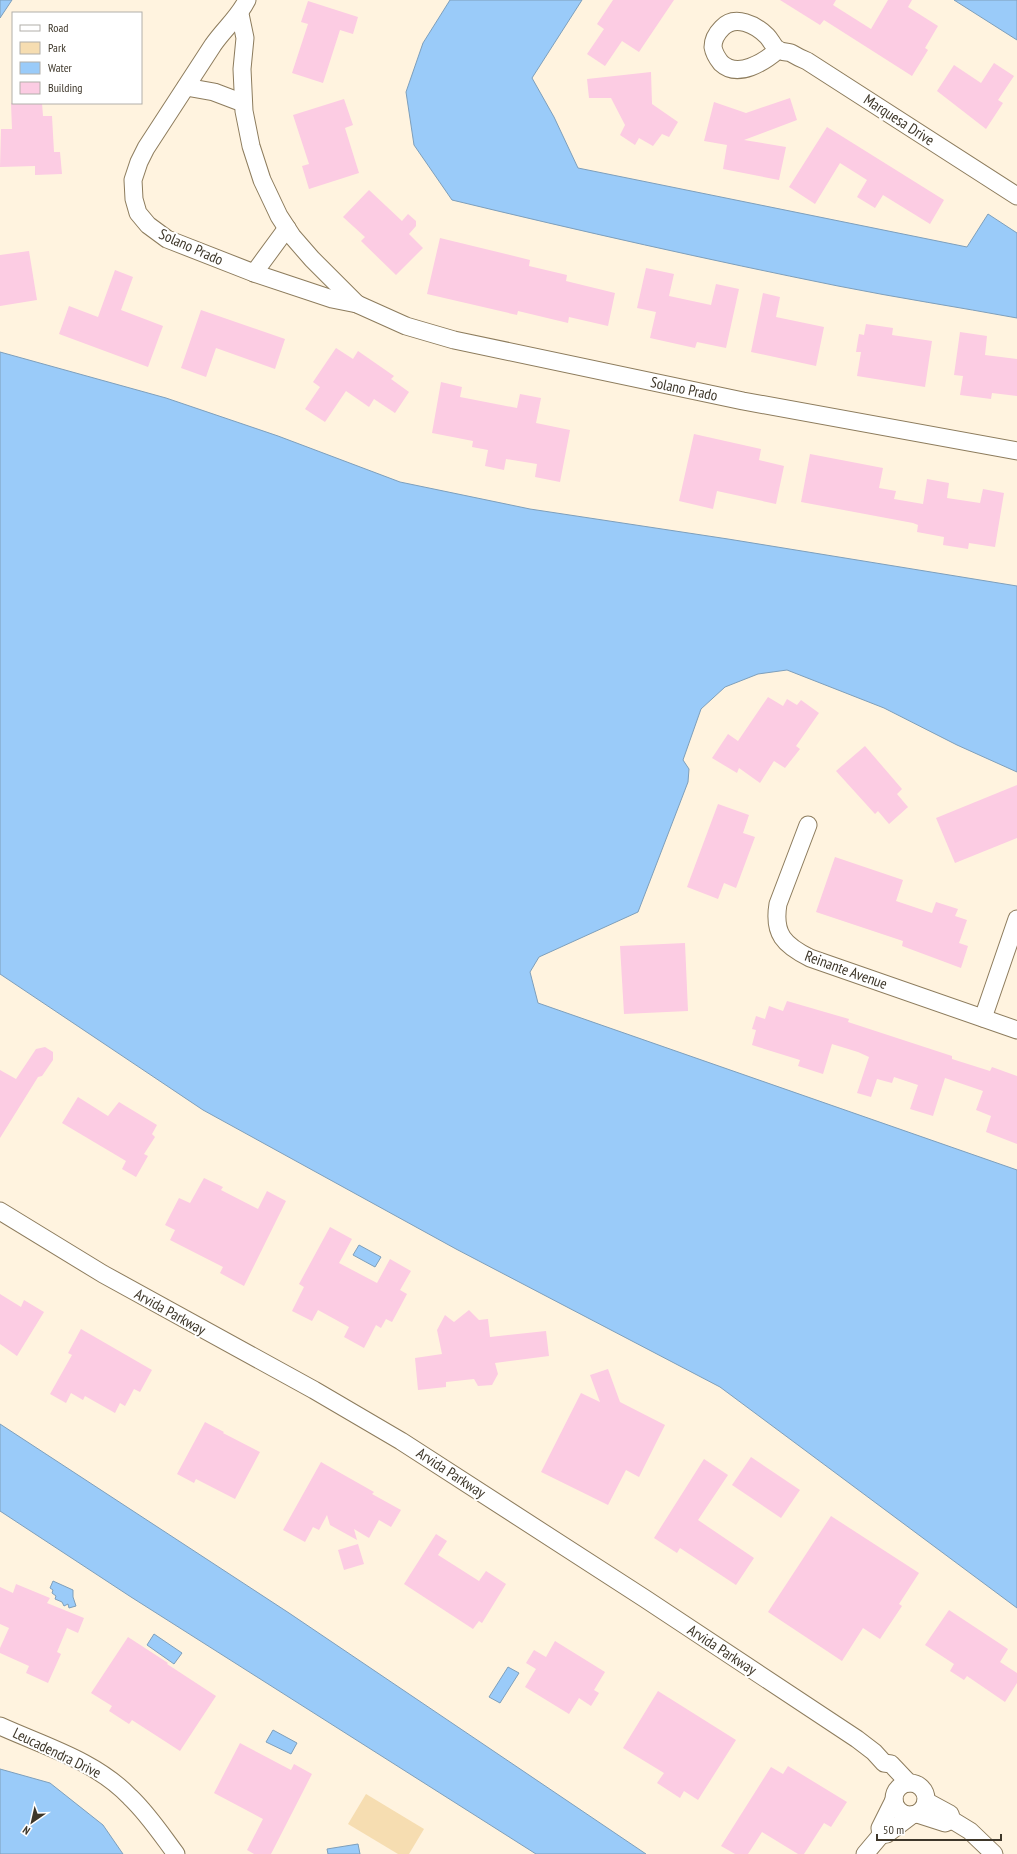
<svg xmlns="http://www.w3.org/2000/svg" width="1017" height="1854" viewBox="0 0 1017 1854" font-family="'PT Sans Narrow',sans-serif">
<rect width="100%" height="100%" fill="#fff3df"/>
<!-- green -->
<path fill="#f6ddb1" d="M366,1794l58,35 -15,25h-11l-50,-30z"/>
<!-- water -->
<g fill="#9acbf9" stroke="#7e9fbb">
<path d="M0,0h12l-12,18z"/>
<path d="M450,0h132l-50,78 22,39 24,51 389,79 21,-33 29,19v85c-59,-11 -119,-20 -179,-32 -129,-26 -258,-55 -386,-86l-38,-55 -8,-53 17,-49z"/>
<path d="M954,0h63v40z"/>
<path d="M0,352l166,46 112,38 122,46 130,27 198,30 289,47v186l-60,-27 -73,-37 -97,-38 -29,4 -33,13 -24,22 -18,51 6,9 -1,13 -50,130 -99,45 -9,15 8,31 479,167v438l-297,-221 -264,-138 -253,-139 -203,-136z"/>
<path d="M359,1245l22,12 -6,10 -22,-12z"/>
<path d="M0,1424l289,189 357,241h-110l-405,-257 -131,-86z"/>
<path d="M53,1581l20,9v7l3,9 -7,2 -1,-4 -4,2 -2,-4 -7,-3 1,-3 -4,-3 1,-3 -3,-2z"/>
<path d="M154,1634l28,19 -8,11 -27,-19z"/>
<path d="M508,1667l11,6 -19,30 -11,-6z"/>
<path d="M273,1730l24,13 -6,11 -25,-12z"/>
<path d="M0,1769l50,14 53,42 20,29h-123z"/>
<path d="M358,1844l2,10h-32l-1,-5z"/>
</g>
<!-- building -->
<g fill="#fccce3">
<path d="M613,0h61l-35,52 -17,-11 -17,25 -18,-12 17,-25 -7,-5z"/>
<path d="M780,0h56l-3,5 38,24 17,-29h24l-4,7 30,19 -13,22 3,2 -16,26 -88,-56 -4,5z"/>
<path d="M308,1l50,16 -5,17 -13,-4 -17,53 -31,-10 16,-49 -7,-2z"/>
<path d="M994,63l20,13 -16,24 5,3 -17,26 -49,-38 17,-26 27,18z"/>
<path d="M651,72l1,32 26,18 -9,15 -7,-3 -9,12 -14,-8 -4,7 -15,-10 5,-10 -14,-27h-22l-2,-19z"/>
<path d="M790,98l7,22 -53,20 42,7 -7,33 -56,-11 4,-24 -23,-4 10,-39 32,11z"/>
<path d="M344,99l9,26 -8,3 14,45 -50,16 -7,-23 7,-2 -16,-49z"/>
<path d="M11,103h31l1,13h9l2,36h6l2,22 -27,1v-9l-35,1 1,-38h11z"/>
<path d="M827,127l117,73 -14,24 -47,-29 -8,13 -18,-11 10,-17 -27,-17 -25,41 -26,-17z"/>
<path d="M369,190l33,31 6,-7 8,7v5l-7,8 14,14 -27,27 -35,-34 4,-4 -22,-20z"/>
<path d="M440,238l90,22 -1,6 38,9 -1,6 49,12 -7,33 -39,-9 -1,6 -50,-12 -1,4 -90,-21z"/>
<path d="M29,251l8,49 -37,6v-51z"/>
<path d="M646,268l28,6 -5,22 42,9 5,-21 23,5 -13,59 -29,-6 -2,6 -45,-10 6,-26 -19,-4z"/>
<path d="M115,270l18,7 -12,33 42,16 -15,41 -89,-33 10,-28 29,11z"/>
<path d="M763,293l17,4 -4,20 48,10 -8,39 -65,-14z"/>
<path d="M201,310l84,29 -10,30 -59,-21 -10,29 -25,-9z"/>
<path d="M866,324l27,4 -1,7 40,6 -7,46 -68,-11 4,-24h-5l3,-18 5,1z"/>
<path d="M960,332l27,4 -2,19 32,4v37l-25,-3 -1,6 -31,-4 3,-19 -9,-1z"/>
<path d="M336,348l17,11 5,-8 36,25 -3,3 18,13 -14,21 -21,-14 -5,8 -23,-16 -21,31 -20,-13 15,-22 -7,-5z"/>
<path d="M441,382l21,5 -2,10 57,11 3,-14 21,4 -5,25 34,7 -10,52 -25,-5 2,-13 -31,-5 -2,11 -19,-4 3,-16 -16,-3 1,-6 -41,-8z"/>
<path d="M694,434l67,15 -2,11 25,6 -8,38 -59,-13 -4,18 -34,-8z"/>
<path d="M810,454l73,14 -4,20 17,3 -2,8 29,5 4,-25 22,4 -2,15 33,5 3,-14 21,4 -9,54 -26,-4 -1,6 -25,-4 1,-8 -27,-5 1,-7 -5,-2 -112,-21z"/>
<path d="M768,697l15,9 4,-7 10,6 4,-5 18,13 -23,33 4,3 -15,19 -11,-7 -14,22 -21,-15 -2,5 -25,-15 16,-24 10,7z"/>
<path d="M865,746l37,43 -5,5 11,13 -19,17 -11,-13 -3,3 -39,-43z"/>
<path d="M1017,785v53l-62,25 -19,-45z"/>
<path d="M718,804l31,11 -6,18 12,4 -19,51 -12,-5 -6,16 -31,-12z"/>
<path d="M835,857l68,23 -7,21 36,12 4,-11 22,7 -3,7 12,4 -8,23 9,3 -7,22 -59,-22 1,-5 -87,-29z"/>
<path d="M685,943l3,68 -64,3 -4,-68z"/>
<path d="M787,1001l62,18 -1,3 104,34v3l38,12 2,-4 25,9v68l-31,-12 5,-16 -15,-6 7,-19 -38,-13 -12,38 -23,-7 8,-24 -24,-8 -2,6 -15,-4 -6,18 -14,-4 12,-36 -11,-5 -26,-8 -9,30 -25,-8 2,-6 -48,-15 4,-15 -4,-1 4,-13 9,3 4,-13 14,5z"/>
<path d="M45,1047l8,5v8l-11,16 -4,1 -38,61v-68l16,9 20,-30z"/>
<path d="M78,1097l30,19 11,-14 38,23 -5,9 3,3 -11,17 4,2 -12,21 -14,-8 4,-8 -64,-38z"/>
<path d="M204,1178l19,9 -2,3 37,19 9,-18 19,10 -42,85 -24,-13 3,-6 -53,-27 5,-10 -10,-5 14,-27 11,5z"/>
<path d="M330,1227l22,12 -13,24 38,20 13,-24 21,12 -11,19 7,4 -15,28 -6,-3 -5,9 -5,-3 -12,23 -20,-11 5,-10 -31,-17 -6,11 -20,-10 12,-24 -5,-3z"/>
<path d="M0,1294l21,13 3,-7 20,12 -27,44 -17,-12z"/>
<path d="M469,1310l10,10 9,-1 2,18 56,-6 3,25 -54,7 3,11 -6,11 -14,1 -4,-7 -28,3v5l-28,3 -3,-32 27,-4 -5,-24 8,-15 9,7z"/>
<path d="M81,1329l71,41 -12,22 -6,-3 -9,17 -5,-3 -5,10 -30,-17 -2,4 -12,-7 -5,10 -16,-9 22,-39 -4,-2z"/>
<path d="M608,1369l12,33 45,23 -26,52 -13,-7 -18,35 -67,-33 40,-79 19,9 -10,-27z"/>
<path d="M205,1422l19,10 -1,1 37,19 -25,47 -39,-20 -2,4 -17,-9z"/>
<path d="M751,1457l49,33 -19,28 -49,-33z"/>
<path d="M704,1459l24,16 -30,45 56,38 -18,27 -56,-37 -3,5 -23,-15z"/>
<path d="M321,1462l53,30 -2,2 29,16 -10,17 -12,-7 -10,18 -15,-9 3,11 -27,-15 -3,-10 -8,15 -6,-3 -8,15 -22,-12z"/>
<path d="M831,1516l88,57 -20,31 3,2 -22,33 -17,-11 -21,33 -74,-49z"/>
<path d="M436,1534l11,7 -9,14 41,26 7,-10 20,13 -24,39 -3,-2 -6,8 -69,-45z"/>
<path d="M358,1544l6,20 -20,6 -6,-20z"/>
<path d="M16,1584l34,14 -3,5 37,15 -6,15 -11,-5 -10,24 4,2 -13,29 -22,-10 3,-7 -29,-13v-5l9,-20 -9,-4v-37l13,6z"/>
<path d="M949,1610l59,39 -8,13 17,11v10l-12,19 -38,-26 -3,4 -14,-9 4,-7 -29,-19z"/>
<path d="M128,1637l40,26 -1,1 49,32 -36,55 -48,-31 -3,4 -20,-13 3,-5 -21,-13z"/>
<path d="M555,1641l50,31 -11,18 5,3 -8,13 -12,-8 -10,16 -44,-27 11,-18 -10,-6 8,-13 12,7z"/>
<path d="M658,1691l78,49 -38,60 -14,-9 -4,7 -23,-15 7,-10 -41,-25z"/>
<path d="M240,1743l51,27 3,-6 18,10 -41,80h-17l-7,-4 16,-31 -49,-26z"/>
<path d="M788,1766l59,36 -16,25 -7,-4 -20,31h-6l-36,-22 -14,22h-13l-14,-8 50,-79 12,7z"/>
</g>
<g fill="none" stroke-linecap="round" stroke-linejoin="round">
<defs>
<g id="minor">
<path d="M247,0c-9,18 -23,29 -34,45l-67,103 -7,14 -6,18 1,19 4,14 10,12 19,14 87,34 78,26 25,5 49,22 48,14 289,61 274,50"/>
<path d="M240,14l5,24 -3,31 2,42 7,35 11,34 17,36 13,20 20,23 45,45"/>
<path d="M778,50c-14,12 -40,29 -57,13 -4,-5 -7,-10 -8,-16 0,-7 4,-14 9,-19 13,-14 34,-3 45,8 4,4 7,12 12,14 3,2 8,2 12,3 5,3 11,6 16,8l210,135"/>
<path d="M186,87l28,5 29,11"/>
<path d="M254,273l33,-45"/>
<path d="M808,825l-30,79c-5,30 6,41 32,54l207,72"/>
<path d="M983,1018l34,-99"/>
<path d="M0,1211l103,63 211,116 87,51 243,157 213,141 17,13 10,11 7,1 18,19"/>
<path d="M0,1726c44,20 96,35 130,71 18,17 31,37 46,57"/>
<circle cx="910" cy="1799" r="16"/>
<path d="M926,1801l24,13 2,6 18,11 24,23"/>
<path d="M917,1814l28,9 7,-3"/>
<path d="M881,1835l6,-1 25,-19"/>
<path d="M865,1854l16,-19 -1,-7 14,-28"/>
</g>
</defs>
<!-- minor casing -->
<use href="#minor" stroke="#8d7c5d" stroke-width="19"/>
<!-- minor -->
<use href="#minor" stroke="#fff" stroke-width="17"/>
</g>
<g text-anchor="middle" stroke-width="4" stroke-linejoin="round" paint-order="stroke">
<!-- street labels -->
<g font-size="15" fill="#3e372a" stroke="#fff">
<text transform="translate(899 120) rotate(33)" y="5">Marquesa Drive</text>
<text transform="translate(191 247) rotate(24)" y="5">Solano Prado</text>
<text transform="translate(684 389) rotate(12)" y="5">Solano Prado</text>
<text transform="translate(846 970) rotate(20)" y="5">Reinante Avenue</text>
<text transform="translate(170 1312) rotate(29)" y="5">Arvida Parkway</text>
<text transform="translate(451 1473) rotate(33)" y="5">Arvida Parkway</text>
<text transform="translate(722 1650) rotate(33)" y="5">Arvida Parkway</text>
<text transform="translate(57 1753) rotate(26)" y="5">Leucadendra Drive</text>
</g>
</g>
<!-- legend -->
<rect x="12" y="12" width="130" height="92" fill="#ffffff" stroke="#b2afaa"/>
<rect x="20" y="25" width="20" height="6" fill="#ffffff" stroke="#b2afaa"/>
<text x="48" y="32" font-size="12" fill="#3e372a">Road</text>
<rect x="20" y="42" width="20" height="12" fill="#f6ddb1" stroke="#b2afaa"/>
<text x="48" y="52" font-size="12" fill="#3e372a">Park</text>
<rect x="20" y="62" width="20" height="12" fill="#9acbf9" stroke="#b2afaa"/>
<text x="48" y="72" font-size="12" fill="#3e372a">Water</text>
<rect x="20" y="82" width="20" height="12" fill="#fccce3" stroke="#b2afaa"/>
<text x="48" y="92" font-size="12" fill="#3e372a">Building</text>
<!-- north arrow -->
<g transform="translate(32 1822) rotate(214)" stroke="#ffffff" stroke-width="3" paint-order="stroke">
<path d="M0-3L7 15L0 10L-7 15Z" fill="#3e372a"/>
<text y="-6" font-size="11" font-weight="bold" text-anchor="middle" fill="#3e372a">N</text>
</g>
<!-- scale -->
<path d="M877 1834v6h124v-6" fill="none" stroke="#3e372a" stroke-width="2"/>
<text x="883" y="1834" font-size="12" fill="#3e372a" stroke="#ffffff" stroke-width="3" paint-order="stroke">50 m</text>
</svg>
